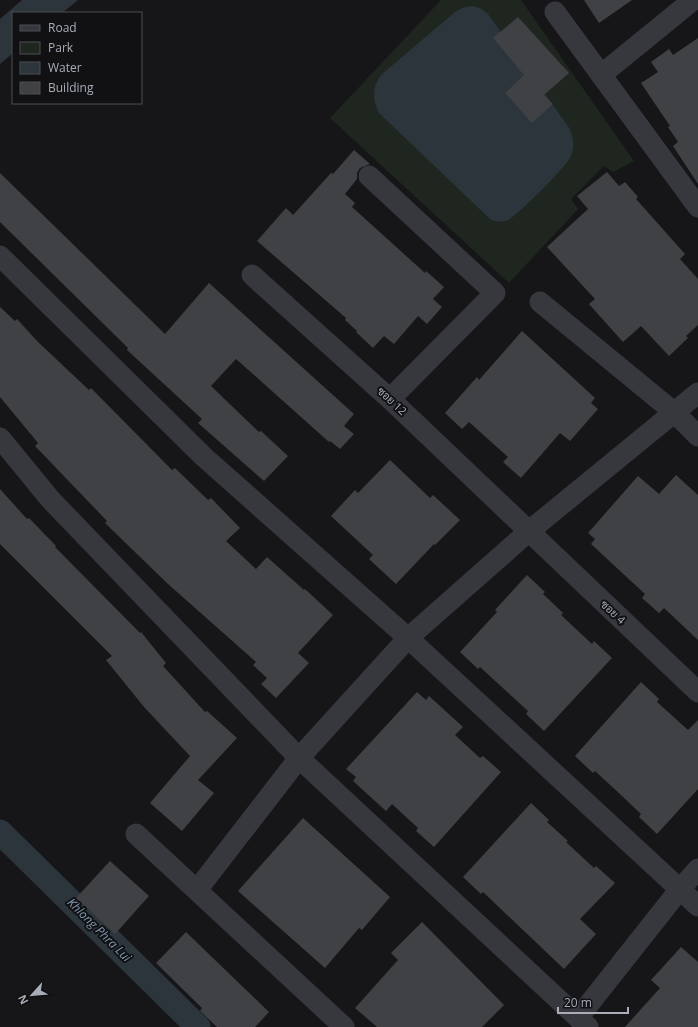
<svg xmlns="http://www.w3.org/2000/svg" width="698" height="1027" viewBox="0 0 698 1027" font-family="'Open Sans',Sarabun,sans-serif">
<rect width="100%" height="100%" fill="#161618"/>
<!-- green -->
<path fill="#1e261f" d="M441,0h80l113,161 -21,11 -9,-6 -33,33 7,10 -69,74 -179,-165z"/>
<!-- water -->
<g fill="#2c353c">
<path d="M22,0h56l-16,13h-49v40l-13,11v-45z"/>
<path d="M472,6l8,2 8,6 82,115c3,9 5,17 1,27 -4,10 -53,59 -63,64 -6,3 -12,2 -18,-1l-111,-106c-7,-14 -7,-27 3,-39l73,-62 7,-4z"/>
</g>
<g fill="none" stroke-linecap="round" stroke-linejoin="round">
<!-- canal -->
<path stroke="#2c353c" stroke-width="25" d="M0,832l198,195"/>
</g>
<!-- building -->
<g fill="#404145">
<path d="M584,0h48l-33,23z"/>
<path d="M518,17l51,56 -25,22 9,9 -21,19 -27,-30 19,-18 -31,-37z"/>
<path d="M698,38v146l-25,-38 5,-4 -10,-15 2,-1 -29,-43 17,-11 -7,-10 18,-13 4,6z"/>
<path d="M354,150l16,14 -10,4 -3,5v6l-12,15 10,9 -3,4 73,66 1,-2 18,16 -11,12 9,8 -15,17 -9,-8 -24,28 -10,-8 -11,12 -17,-16 1,-1 -12,-11 1,-2 -89,-77 29,-33 7,7 38,-42 2,1z"/>
<path d="M607,172l12,14 6,-4 13,15 -2,2 49,55 -5,5 18,20v46l-12,11 2,2 -19,18 -28,-30 -18,16 -34,-38 6,-5 -48,-52 41,-38 -11,-13z"/>
<path d="M0,173l165,161 44,-51 145,131 -10,12 10,8 -14,15 -10,-8 -1,1 -93,-83 -25,27 48,46 2,-1 27,25 -24,25 -66,-58 4,-4 -75,-69 1,-2 -128,-126z"/>
<path d="M0,307l15,14 2,-2 20,22 52,49 2,-2 81,82 3,-2 33,32 3,-2 29,30 -14,13 30,28 11,-12 37,33 1,-1 28,26 -35,38 11,10 -33,35 -15,-14 6,-6 -14,-13 3,-3 -88,-78 -63,-61 2,-2 -72,-75 3,-3 -38,-46z"/>
<path d="M522,331l73,67 -4,5 7,6 -28,32 -10,-8 -39,45 -18,-16 5,-5 -39,-35 -7,7 -17,-16 32,-36 2,3z"/>
<path d="M390,460l40,38 3,-3 27,25 -25,25 -1,-1 -38,40 -27,-25 4,-4 -42,-39 24,-26 3,3z"/>
<path d="M676,475l22,20v145l-34,-32 -5,5 -17,-15 3,-4 -54,-50 4,-5 -7,-6 50,-57 21,18z"/>
<path d="M0,489l27,30 2,-1 27,28 -1,1 85,86 1,-1 25,31 -3,3 42,46 2,-1 30,27 -39,42 16,13 -32,38 -32,-28 40,-47 -46,-49 -38,-47 6,-4 -112,-112z"/>
<path d="M527,575l18,17 -2,2 20,19 -2,2 31,29 2,-3 18,17 -68,73 -18,-17 2,-3 -48,-44 -2,2 -18,-17 37,-40 -2,-2z"/>
<path d="M641,682l18,17 -2,3 31,28 10,-10v69l-41,45 -18,-17 2,-3 -20,-19 -26,-24 -2,2 -18,-17z"/>
<path d="M417,692l9,8 3,-4 34,31 -8,8 25,23 3,-2 18,16 -67,75 -18,-16 2,-3 -26,-24 -6,7 -33,-30 3,-4 -10,-8z"/>
<path d="M531,803l18,17 -2,2 21,19 -2,1 28,26 2,-2 19,17 -35,36 16,15 -32,35 -81,-77 -2,2 -18,-17z"/>
<path d="M303,818l87,79 -28,33 -3,-2 -34,40 -87,-77z"/>
<path d="M110,861l39,35 -34,38 -39,-36z"/>
<path d="M422,922l82,83 -22,22h-105l-22,-19 43,-48 -7,-7z"/>
<path d="M186,932l83,80 -14,15h-38l-17,-16 2,-3 -46,-45z"/>
<path d="M681,947l17,15v65h-73l35,-39 -9,-8z"/>
</g>
<g fill="none" stroke-linecap="round" stroke-linejoin="round">
<!-- street -->
<g stroke="#37383d" stroke-width="21">
<path d="M555,12l143,195"/>
<path d="M601,75l92,-75"/>
<path d="M369,176l126,117 -105,106"/>
<path d="M0,256l204,201 204,181 290,268"/>
<path d="M252,275l138,124 308,293"/>
<path d="M540,302l135,111 23,23"/>
<path d="M0,438l50,61 249,259 289,269"/>
<path d="M136,834l208,193"/>
<path d="M197,890l102,-132 109,-120 120,-106 170,-139"/>
<path d="M578,1018l102,-129 18,-20"/>
</g>
</g>
<g text-anchor="middle" stroke-width="4" stroke-linejoin="round" paint-order="stroke">
<!-- street labels -->
<g font-size="11" fill="#a8adb8" stroke="#111113">
<text transform="translate(392 401) rotate(43)" y="4">ซอย 12</text>
<text transform="translate(613 612) rotate(43)" y="4">ซอย 4</text>
</g>
<!-- water labels -->
<g font-size="12" font-style="italic" fill="#7f9bb3" stroke="#111113">
<text transform="translate(99 930) rotate(45)" y="4">Khlong Phra Lui</text>
</g>
</g>
<!-- legend -->
<rect x="12" y="12" width="130" height="92" fill="#111113" stroke="#4d4f55"/>
<rect x="20" y="25" width="20" height="6" fill="#37383d" stroke="#4d4f55"/>
<text x="48" y="32" font-size="12" fill="#a8adb8">Road</text>
<rect x="20" y="42" width="20" height="12" fill="#1e261f" stroke="#4d4f55"/>
<text x="48" y="52" font-size="12" fill="#a8adb8">Park</text>
<rect x="20" y="62" width="20" height="12" fill="#2c353c" stroke="#4d4f55"/>
<text x="48" y="72" font-size="12" fill="#a8adb8">Water</text>
<rect x="20" y="82" width="20" height="12" fill="#404145" stroke="#4d4f55"/>
<text x="48" y="92" font-size="12" fill="#a8adb8">Building</text>
<!-- north arrow -->
<g transform="translate(32 995) rotate(243)" stroke="#111113" stroke-width="3" paint-order="stroke">
<path d="M0-3L7 15L0 10L-7 15Z" fill="#a8adb8"/>
<text y="-6" font-size="11" font-weight="bold" text-anchor="middle" fill="#a8adb8">N</text>
</g>
<!-- scale -->
<path d="M558 1007v6h70v-6" fill="none" stroke="#a8adb8" stroke-width="2"/>
<text x="564" y="1007" font-size="12" fill="#a8adb8" stroke="#111113" stroke-width="3" paint-order="stroke">20 m</text>
</svg>
